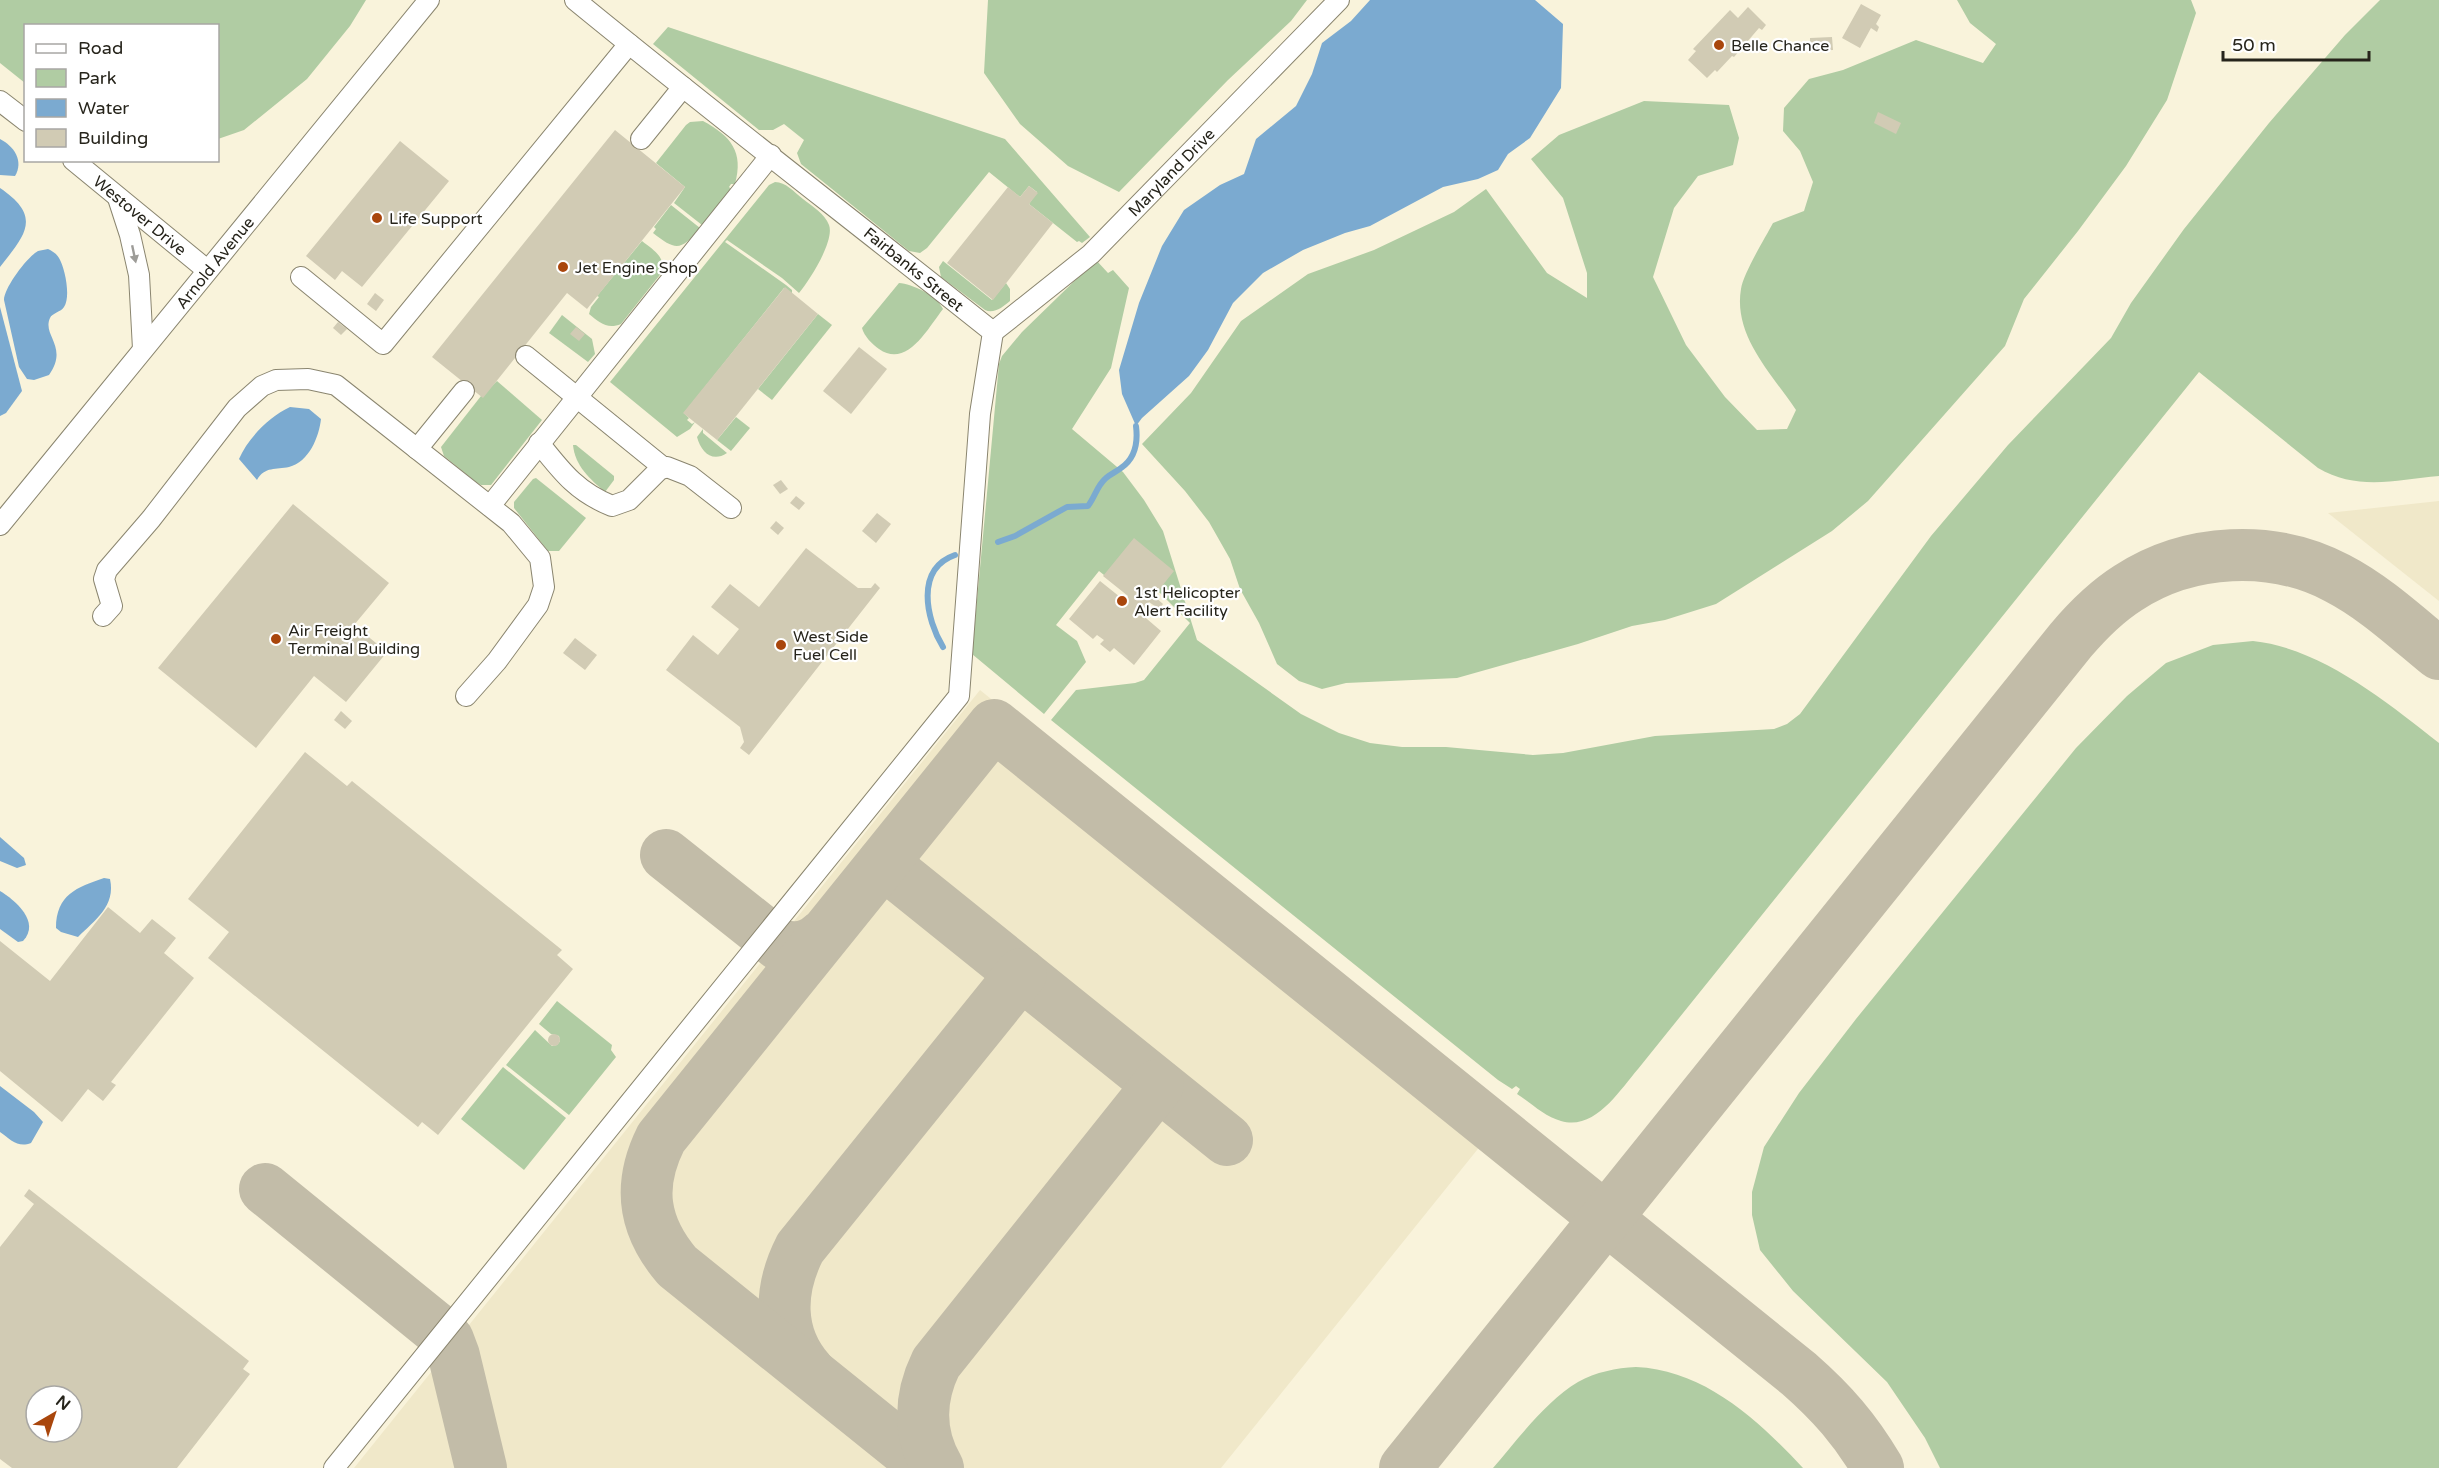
<svg xmlns="http://www.w3.org/2000/svg" width="2439" height="1468" viewBox="0 0 2439 1468" font-family="'Varela Round',sans-serif">
<rect width="100%" height="100%" fill="#f9f3db"/>
<!-- built -->
<g fill="#f0e8c9">
<path d="M2439,501v100l-111,-88z"/>
<path d="M980,690l526,424 -285,354h-867z"/>
</g>
<!-- green -->
<g fill="#b0cca3">
<path d="M0,0h366l-16,26 -43,53 -63,51 -26,9v-113h-192l-1,57 -25,-20z"/>
<path d="M988,0h319l-16,21 -63,59 -109,112 -51,-26 -48,-42 -36,-51z"/>
<path d="M1957,0h234l5,13 -29,87 -41,66 -48,65 -54,68 -19,47 -137,155 -36,30 -116,73 -51,16 -33,6 -54,18 -121,34 -111,5 -24,6 -23,-8 -22,-17 -18,-41 -19,-34 -10,-30 -21,-37 -24,-31 -43,-47 49,-51 50,-72 67,-47 66,-24 80,-38 32,-23 61,84 40,25v-25l-24,-75 -32,-39 28,-24 85,-34 85,4 10,33 -6,27 -35,11 -24,32 -21,69 33,68 39,52 32,33 30,-1 9,-19c-24,-36 -63,-74 -55,-121 2,-15 24,-51 32,-66l31,-12 9,-29 -13,-31 -17,-20 1,-23 25,-29 34,-9 73,-30 67,23 13,-19 -26,-21z"/>
<path d="M2380,0h59v476c-43,4 -82,15 -121,-8l-119,-96 -561,697c-19,22 -43,62 -77,52 -16,-4 -30,-18 -44,-27l3,-5 -4,-3 -4,3 -14,-9 -447,-360 25,-30 59,-7 9,-3 46,-57 -32,-32 -54,-16 -5,-4 -43,54 21,16 9,21 -42,52 -72,-60 27,-290 3,-8 20,-24 74,-72 12,13 5,-3 16,18 -18,80 -39,61 51,43 21,28 19,31 34,109 104,74 38,19 31,10 32,4h44l87,8 30,-2 92,-17 119,-7 13,-5 13,-10 131,-178 77,-91 103,-107 20,-35 53,-74 85,-106 76,-88z"/>
<path d="M668,27l337,112 85,98 -8,6 -3,-2 -2,1 -48,-38 8,-12 -8,-6 -9,11 -31,-25 -62,76 -7,5 -11,-2 -108,-87 -4,-11 7,-13 -20,-16 -11,6h-14l-106,-86z"/>
<path d="M703,121c28,15 41,31 32,63h-4l-2,3 2,2 -29,36 -28,-22 11,-16 -29,-24 30,-38 4,-3z"/>
<path d="M775,182c11,0 19,10 28,17 9,7 22,15 26,26 6,16 -20,56 -30,68l-17,-15 -55,-38 -2,2 61,43 6,5v4l-8,-6 -100,125 5,5 -2,2 5,4 3,-2 -5,7 -13,8 -67,-55 159,-197z"/>
<path d="M671,205l29,23c-19,23 -24,23 -47,5l3,-4 -2,-2z"/>
<path d="M642,241c11,9 22,14 21,30l-42,53c-14,6 -22,-2 -32,-10l2,-7 8,-10 -2,-1z"/>
<path d="M943,261l49,39 14,-17 4,6v12c-7,6 -16,13 -25,9l-44,-33 -2,-10z"/>
<path d="M899,283c13,1 38,12 44,26 -15,19 -36,60 -64,40 -7,-5 -15,-13 -17,-21z"/>
<path d="M818,314l14,11 -60,75 -14,-11z"/>
<path d="M562,315l30,24 3,15 -7,8 -39,-29z"/>
<path d="M497,381l45,39 -51,65h-10l-5,-3 -32,-26 -3,-9 40,-51z"/>
<path d="M736,417l14,11 -19,23 -14,-11z"/>
<path d="M703,429v4l24,20c-15,10 -26,-1 -30,-16z"/>
<path d="M573,445h3l38,31v4l-9,12c-15,-13 -30,-26 -32,-47z"/>
<path d="M536,478l50,40 -27,33h-11l-34,-43v-6l19,-23z"/>
<path d="M2253,641c68,7 134,61 186,102v725h-499l-15,-30 -38,-56 -94,-91 -33,-41 -8,-35v-23l12,-45 35,-54 57,-74 220,-271 51,-52 39,-33 47,-18z"/>
<path d="M557,1001l55,44 -1,5 5,7 -47,58 -63,-50 29,-35 17,16 5,-1 3,-4 -1,-5 -8,-2 -12,-10z"/>
<path d="M503,1067l63,51 -42,52 -63,-51z"/>
<path d="M1636,1367c69,3 123,54 167,101h-310c24,-28 53,-67 85,-86 18,-10 38,-14 58,-15z"/>
</g>
<!-- water -->
<g fill="#7baad0">
<path d="M1370,0h165l28,24 -2,64 -31,50 -22,16 -10,16 -20,9 -35,8 -73,39 -25,7 -42,17 -40,23 -30,30 -25,47 -19,26 -47,42 -6,8 -14,-32 -3,-24 20,-67 23,-57 22,-36 36,-25 24,-11 12,-35 40,-33 16,-32 10,-31 29,-22z"/>
<path d="M0,139c14,7 24,22 15,37l-15,-1z"/>
<path d="M0,188c43,29 25,47 0,79z"/>
<path d="M48,249c4,2 9,5 11,9 6,10 12,39 5,49 -3,5 -12,6 -14,11 -8,18 19,28 -1,57l-15,5 -7,-1 -8,-12 -15,-67c0,-12 23,-43 34,-49 3,-1 7,-1 10,-2z"/>
<path d="M0,307l22,84 -16,22 -6,3z"/>
<path d="M290,407l19,2 12,10c-2,18 -12,43 -32,48 -13,3 -24,-1 -32,13l-18,-21c9,-21 30,-42 51,-52z"/>
<path d="M0,837l24,21 2,7 -9,3 -17,-7z"/>
<path d="M104,878l6,1c6,27 -15,41 -32,58l-17,-5 -5,-4c0,-33 21,-41 48,-50z"/>
<path d="M0,891c15,9 41,31 23,50l-5,1 -18,-13z"/>
<path d="M0,1086l34,26 9,10 -12,21c-13,5 -20,-3 -31,-11z"/>
</g>
<g fill="none" stroke-linecap="round" stroke-linejoin="round">
<!-- stream -->
<g stroke="#7baad0" stroke-width="6">
<path d="M998,542l17,-6 52,-29 21,-1c7,-9 9,-20 17,-27 5,-5 11,-7 16,-11 15,-10 17,-26 15,-42"/>
<path d="M943,647c-17,-28 -28,-78 12,-92"/>
</g>
<!-- taxiway -->
<g stroke="#c2bca8" stroke-width="52">
<path d="M666,855l112,89c16,6 31,4 43,-7"/>
<path d="M883,863l344,277"/>
<path d="M265,1189l171,139 12,12 6,16 27,112"/>
<path d="M809,1371c-32,-36 -30,-82 -9,-123l221,-274"/>
<path d="M928,1468l-251,-202c-34,-40 -40,-80 -16,-128l333,-413 805,649c33,29 56,55 79,94"/>
<path d="M938,1468c-20,-34 -19,-70 -2,-105l222,-278"/>
<path d="M1405,1468l666,-828c17,-20 35,-38 57,-52 61,-40 145,-44 209,-10 37,19 69,49 102,76"/>
</g>
</g>
<!-- building -->
<g fill="#d1cbb4" fill-rule="evenodd">
<path d="M1861,4l20,11 -5,9 3,3 -2,5 -6,-4 -11,20 -18,-10z"/>
<path d="M1748,7l18,18 -4,5 -3,-2 -25,29 -2,-1 -15,16 -2,-2 -8,8 -19,-18 8,-9 -3,-2 37,-39 8,8z"/>
<path d="M1832,37l1,13 -23,1v-13z"/>
<path d="M1878,112l23,11 -5,11 -22,-11z"/>
<path d="M615,130l70,57 -98,122 -20,-16 -84,105 -51,-41z"/>
<path d="M400,141l49,40 -87,106 -20,-16 -7,9 -29,-24z"/>
<path d="M1029,186l9,7 -9,11 24,19 -60,77 -46,-37 61,-76 12,10z"/>
<path d="M785,287l33,27 -101,126 -34,-27z"/>
<path d="M375,293l9,7 -8,11 -9,-7z"/>
<path d="M338,322l9,7 -6,6 -8,-7z"/>
<path d="M576,327l9,7 -6,7 -9,-7z"/>
<path d="M859,347l28,22 -36,45 -28,-23z"/>
<path d="M781,480l7,9 -8,5 -7,-9z"/>
<path d="M796,496l9,7 -6,7 -9,-7z"/>
<path d="M293,504l96,79 -35,42 33,27 -41,50 -32,-26 -58,72 -98,-80z"/>
<path d="M877,513l14,11 -15,19 -14,-12z"/>
<path d="M776,521l8,7 -6,7 -8,-7z"/>
<path d="M1134,538l40,33 -20,25 9,8 -4,5 -10,-7 -9,11 21,18 -27,34 -20,-17 -4,4 -10,-8 4,-4 -7,-5 -4,4 -24,-20 31,-38 25,20 3,-5 -25,-20z"/>
<path d="M806,548l52,40h13l4,-5 5,5 -131,167 -9,-7 4,-6 -4,-15 -74,-57 27,-35 25,20 21,-26 -28,-22 19,-23 29,23z"/>
<path d="M575,638l22,17 -12,15 -22,-17z"/>
<path d="M341,711l11,10 -7,8 -11,-9z"/>
<path d="M305,752l42,34 5,-5 210,169 -5,5 16,14 -135,166 -16,-13 -4,5 -210,-169 21,-26 -41,-33z"/>
<path d="M108,907l32,26 12,-14 24,19 -12,15 30,25 -83,104 5,3 -13,16 -15,-12 -26,33 -62,-51v-130l50,40z"/>
<circle cx="554" cy="1040" r="6"/>
<path d="M29,1189l220,172 -6,8 7,5 -73,94h-165l-12,-9v-212l34,-43 -10,-8zM36,1396h36v36h-36z"/>
</g>
<g fill="none" stroke-linecap="round" stroke-linejoin="round">
<defs>
<g id="minor">
<path d="M0,101l26,20"/>
<path d="M641,139l42,-52"/>
<path id="s1" d="M73,160l134,110"/>
<path d="M118,198l12,37 9,40 4,74"/>
<path d="M301,277l82,67 246,-300"/>
<path id="s2" d="M993,332l98,-78 248,-254"/>
<path d="M526,356l138,112"/>
<path d="M539,443c23,29 38,49 73,63l17,-6 30,-30 8,-3 23,9 41,32"/>
<path d="M417,449l47,-58"/>
<path d="M490,506l281,-351"/>
<path id="s3" d="M0,525l429,-525"/>
<path d="M103,616l9,-10 -8,-27 3,-9 44,-51 86,-111 25,-22 14,-6 32,-1 28,6 175,138 29,35 4,29 -6,18 -41,56 -31,35"/>
<path d="M334,1468l625,-772 21,-282 13,-82c-139,-111 -280,-219 -418,-332"/>
</g>
</defs>
<!-- minor casing -->
<use href="#minor" stroke="#8a856f" stroke-width="22"/>
<!-- minor -->
<use href="#minor" stroke="#fff" stroke-width="20"/>
</g>
<!-- one-way arrows -->
<defs><path id="oneway-solid" d="M-6-.8H1V-3.2L6.5 0L1 3.2V.8H-6Z" transform="scale(1.5)"/></defs>
<use fill="#9d9c98" href="#oneway-solid" transform="translate(134 254) rotate(78)"/>
<!-- markers -->
<g fill="#a9460c" stroke="#fff" stroke-width="2">
<circle cx="1719" cy="45" r="6"/>
<circle cx="377" cy="218" r="6"/>
<circle cx="563" cy="267" r="6"/>
<circle cx="1122" cy="601" r="6"/>
<circle cx="276" cy="639" r="6"/>
<circle cx="781" cy="645" r="6"/>
</g>
<g text-anchor="middle" stroke-width="4.5" stroke-linejoin="round" paint-order="stroke">
<!-- poi labels -->
<g font-size="16" fill="#26241b" stroke="#fff" text-anchor="start">
<text x="1731" y="51">Belle Chance</text>
<text x="389" y="224">Life Support</text>
<text x="575" y="273">Jet Engine Shop</text>
<text x="1134" y="598">1st Helicopter<tspan x="1134" dy="18">Alert Facility</tspan></text>
<text x="288" y="636">Air Freight<tspan x="288" dy="18">Terminal Building</tspan></text>
<text x="793" y="642">West Side<tspan x="793" dy="18">Fuel Cell</tspan></text>
</g>
<!-- street labels -->
<g font-size="16" fill="#26241b" stroke="#fff">
<text dy="6" stroke="none"><textPath href="#s2" startOffset="240">Maryland Drive</textPath></text>
<text dy="6" stroke="none"><textPath href="#s1" startOffset="87">Westover Drive</textPath></text>
<text dy="6" stroke="none"><textPath href="#s3" startOffset="339">Arnold Avenue</textPath></text>
<text transform="translate(914 269) rotate(39)" y="6">Fairbanks Street</text>
</g>
</g>
<!-- legend -->
<rect x="24" y="24" width="195" height="138" fill="#ffffff" stroke="#a8a7a4" stroke-width="1.5"/>
<rect x="36" y="44" width="30" height="9" fill="#ffffff" stroke="#a8a7a4" stroke-width="1.5"/>
<text x="78" y="54" font-size="18" fill="#26241b">Road</text>
<rect x="36" y="69" width="30" height="18" fill="#b0cca3" stroke="#a8a7a4" stroke-width="1.5"/>
<text x="78" y="84" font-size="18" fill="#26241b">Park</text>
<rect x="36" y="99" width="30" height="18" fill="#7baad0" stroke="#a8a7a4" stroke-width="1.5"/>
<text x="78" y="114" font-size="18" fill="#26241b">Water</text>
<rect x="36" y="129" width="30" height="18" fill="#d1cbb4" stroke="#a8a7a4" stroke-width="1.5"/>
<text x="78" y="144" font-size="18" fill="#26241b">Building</text>
<!-- north arrow -->
<g transform="translate(54 1414) rotate(39)"><circle r="28" fill="#ffffff" stroke="#a8a7a4" stroke-width="1.5"/>
<path d="M0-4.5L10 22L0 15L-10 22Z" fill="#a9460c"/>
<text y="-9" font-size="16" font-weight="bold" text-anchor="middle" fill="#26241b">N</text>
</g>
<!-- scale -->
<path d="M2223 51v9h146v-9" fill="none" stroke="#26241b" stroke-width="3"/>
<text x="2232" y="51" font-size="18" fill="#26241b" stroke="#ffffff" stroke-width="4.5" paint-order="stroke">50 m</text>
</svg>
